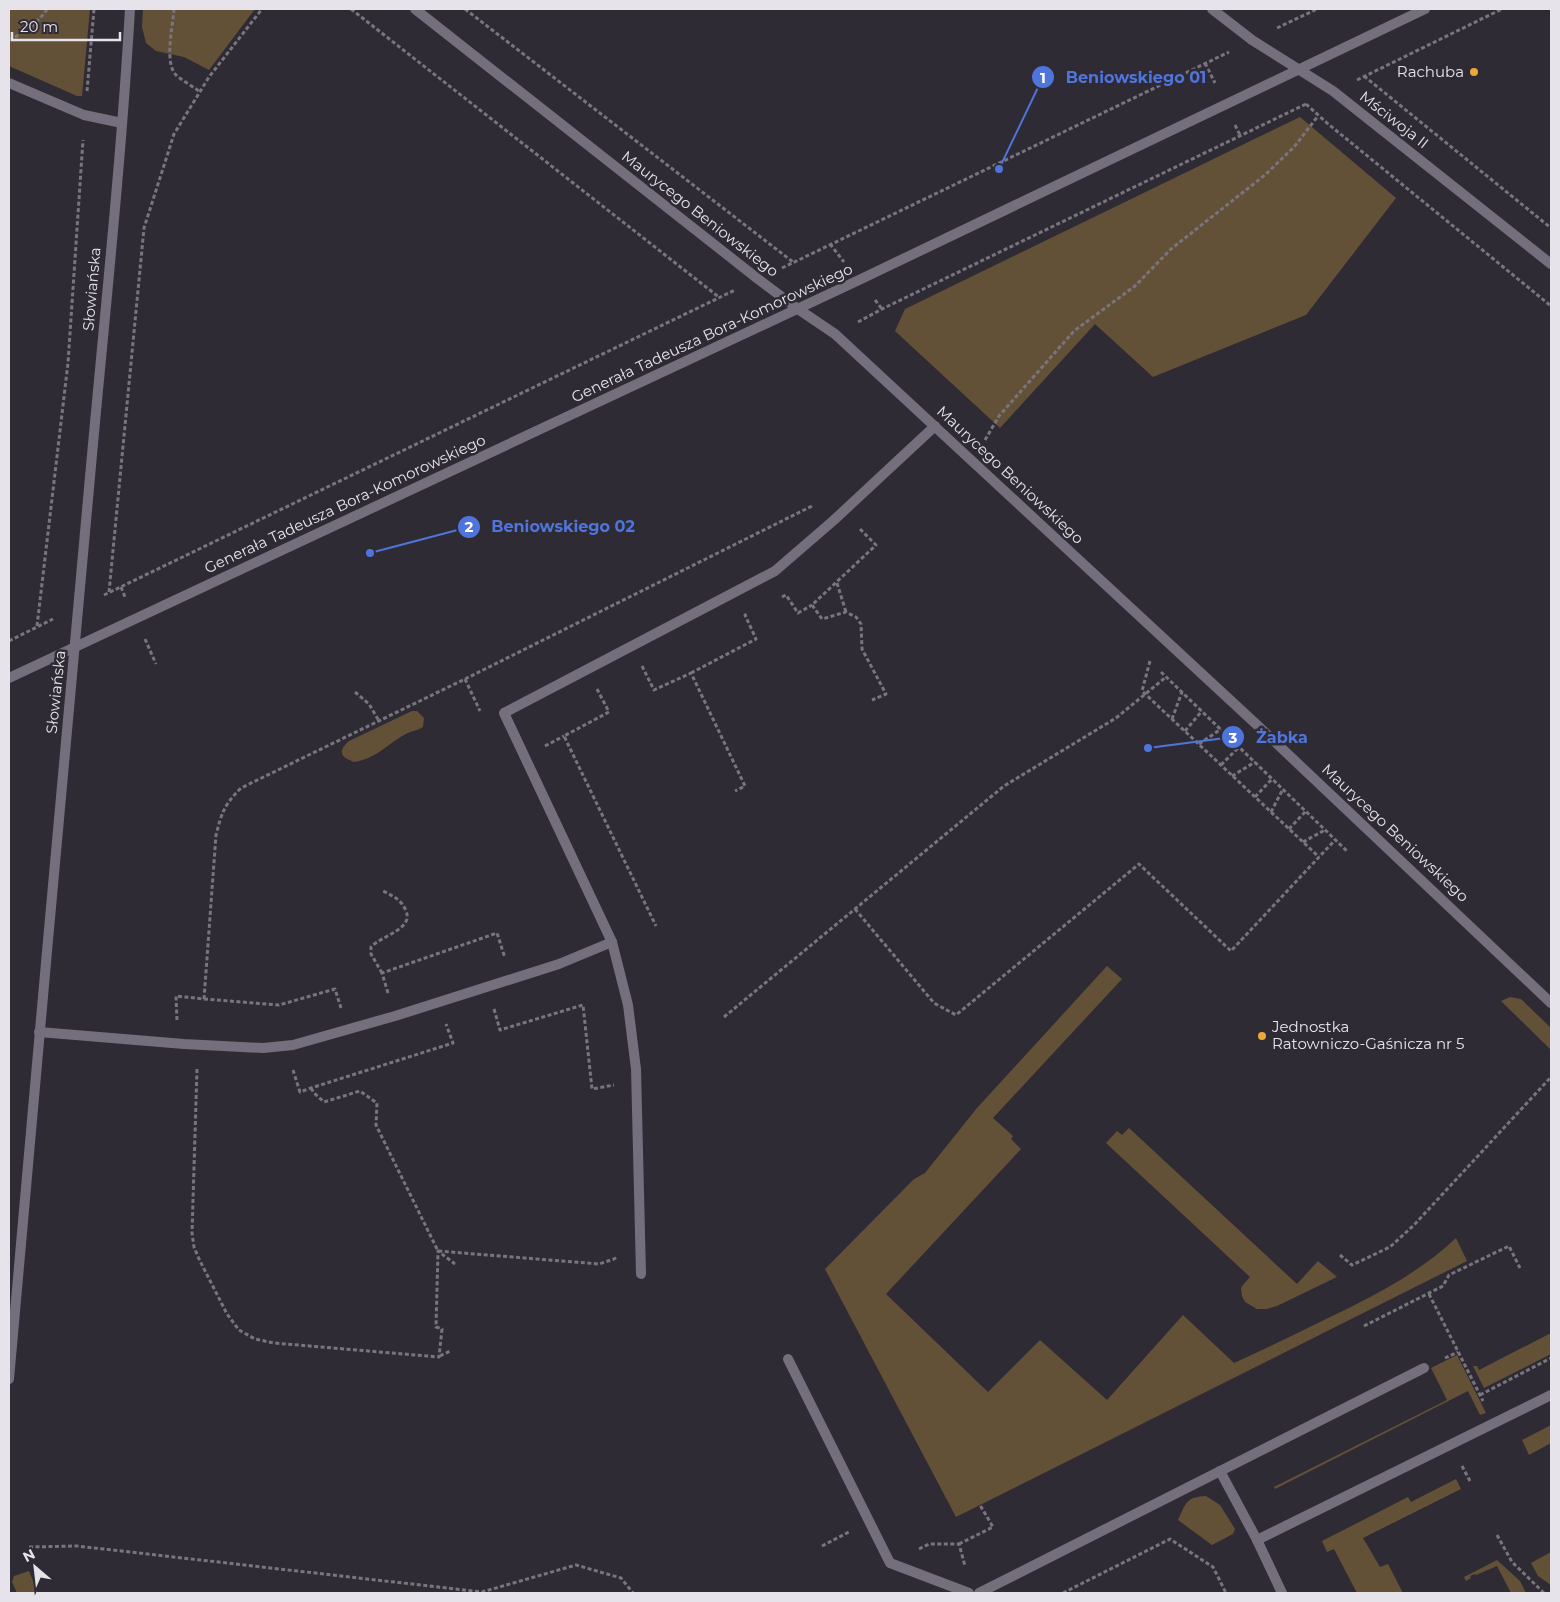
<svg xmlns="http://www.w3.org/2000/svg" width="1560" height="1602" viewBox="0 0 1560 1602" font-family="Montserrat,sans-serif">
<rect width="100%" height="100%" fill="#2f2b35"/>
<!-- green -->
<g fill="#635137">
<path d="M9,9h81l-8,87h-5l-68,-30z"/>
<path d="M143,9h112l-46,61 -25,-13 -28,-6 -10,-8 -4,-16z"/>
<path d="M1300,117l96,81 -90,117 -153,62 -58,-53 -95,104 -105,-97 10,-22z"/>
<path d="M412,711h5l7,7 -1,9c-6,4 -13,4 -19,8 -19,11 -27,23 -50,27 -13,-5 -17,-10 -5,-21z"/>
<path d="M1107,966l15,13 -129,139 20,18 -2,3 10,10 -135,145 102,98 52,-52 67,60 76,-85 51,48c29,-13 57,-27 86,-41 48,-23 97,-47 136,-84l11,23 -511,256 -131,-248 89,-90 11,-6 52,-65z"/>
<path d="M1510,997l11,2 30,29v22l-50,-49z"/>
<path d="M1129,1128l168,156 21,-23 19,16 -60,29 -10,3h-10l-12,-7 -3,-6 -1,-7 1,-3 8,-9 -144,-134 11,-12 5,4z"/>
<path d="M1551,1333v21l-67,34 -11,-22h4l2,4z"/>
<path d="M1457,1355l29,58 -6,2 -12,-24 -193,98 -1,-2 173,-87 -16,-32z"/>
<path d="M1551,1425v18l-22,12 -7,-15z"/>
<path d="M1456,1479l5,10 -98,49 17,29 8,-3 15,29h-46l-23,-44 -7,3 -5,-11 86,-44 3,5z"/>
<path d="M1206,1496l14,9 15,24 -2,5 -21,11 -34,-25c8,-17 8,-23 28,-24z"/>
<path d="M1551,1552v33l-13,-9 -7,-13z"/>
<path d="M1497,1560l23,21 6,12h-15l-14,-27 -21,9 -1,-1 -5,2 1,2 -5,3 -2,-4z"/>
<path d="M29,1571l9,22h-21l-5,-11 2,-6z"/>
</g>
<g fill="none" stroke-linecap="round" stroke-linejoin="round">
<!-- path -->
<g stroke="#79757e" stroke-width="3" stroke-dasharray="4 2.5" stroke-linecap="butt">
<path d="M174,9c-1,16 -10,54 2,66 7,6 16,11 23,16"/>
<path d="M351,9l369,289"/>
<path d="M465,9l328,253"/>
<path d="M1277,28l40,-19"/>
<path d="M9,40c15,-7 29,-17 38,-31"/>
<path d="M1205,63l10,20"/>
<path d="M1364,76l187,152"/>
<path d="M1357,80l145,-71"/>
<path d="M87,91l7,-82"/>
<path d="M1306,104l21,19 224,183"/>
<path d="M1235,125l5,10"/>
<path d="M830,244l14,18"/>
<path d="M782,268l447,-216"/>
<path d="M875,300l7,9"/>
<path d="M858,322l24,-13 426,-206"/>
<path d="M985,440l14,-24 75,-85 61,-45 36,-37 94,-74 29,-28 24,-31"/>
<path d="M860,529l16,16 -64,60 10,14 24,-7 10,5 5,7 1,25 24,45 -14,6"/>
<path d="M837,583l9,29"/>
<path d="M121,587l4,10"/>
<path d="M109,592l35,-364 30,-94 35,-57 53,-68"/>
<path d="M104,595l631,-305"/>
<path d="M782,597l4,-2 12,18 14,-8"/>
<path d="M37,626l31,-263 15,-223"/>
<path d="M145,639l11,25"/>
<path d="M9,641l44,-22"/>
<path d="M1150,661l-8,30 177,166"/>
<path d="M642,666l12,24 37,-17 54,113 -10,5"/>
<path d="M1161,672l187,180"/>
<path d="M691,673l65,-34 -11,-24 2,-1"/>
<path d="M465,679l15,32"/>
<path d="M597,689l12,23 -45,24 92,190"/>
<path d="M355,692l14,12 10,17"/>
<path d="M1172,719l10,-27"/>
<path d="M1185,731l17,-20"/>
<path d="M1199,744l22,-15"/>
<path d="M545,746l19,-10"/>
<path d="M1221,765l18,-18"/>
<path d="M1232,776l23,-14"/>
<path d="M1255,797l17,-18"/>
<path d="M1271,812l12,-23"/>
<path d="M1289,829l17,-18"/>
<path d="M1303,842l22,-12"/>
<path d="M855,909l79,94 22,12 183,-151 92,87 104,-111"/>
<path d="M382,973l-11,-19v-7c10,-11 43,-18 35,-36 -4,-11 -13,-15 -23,-20"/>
<path d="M388,993l-6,-20 115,-40 8,25"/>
<path d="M204,999l75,6 56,-16 6,19"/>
<path d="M494,1009l6,21 83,-25 9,84 22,-4"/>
<path d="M724,1017l280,-231 112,-68 50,-41"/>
<path d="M177,1020l-1,-24 28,3 12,-164c6,-23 8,-30 25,-47l224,-109 347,-173"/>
<path d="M197,1069l-5,164 2,14 5,12 28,55 12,16 16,9 19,4 165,14 3,-28 -6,-2 2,-76 17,13"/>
<path d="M293,1070l7,22 11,-4 142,-45 -7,-19"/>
<path d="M311,1088l3,5 10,9 36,-11 17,12 -1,22 62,126 161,13 15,-5 3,-2"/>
<path d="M1340,1255l12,10 38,-18 24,-22 137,-148"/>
<path d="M1429,1294l54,107"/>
<path d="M1364,1326l79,-40 6,-11 60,-29 11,22"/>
<path d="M440,1356l10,-5"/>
<path d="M1445,1358l13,-6"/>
<path d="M1480,1395l71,-37"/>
<path d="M1462,1466l9,17"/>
<path d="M1497,1535l15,27 32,31"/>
<path d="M959,1544l34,-17 -13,-22"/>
<path d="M822,1546l27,-14"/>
<path d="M29,1547l48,-1 405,46 94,-27 45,13 12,15"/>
<path d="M919,1549l10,-5h30l6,22"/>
<path d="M1063,1593l107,-54 43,28 13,26"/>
</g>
<!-- service -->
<g stroke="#746e7d" stroke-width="10">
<path d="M612,942l16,63 8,64 5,205"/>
<path d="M39,1032l145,12 79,4 30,-3 102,-29 164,-52 53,-22 -108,-229 271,-142 59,-51 101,-94"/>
<path d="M788,1359l102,204 79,30"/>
<path d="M1220,1471l37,69 25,53"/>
<path d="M1257,1540l294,-145"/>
<path d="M979,1593l445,-225"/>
</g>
<!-- minor -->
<g stroke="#746e7d" stroke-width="10">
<path d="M415,9l343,270 40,30 37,25 421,390 295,279"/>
<path d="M1212,9l40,31 81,51 218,173"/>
<path d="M9,83l75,32 38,8"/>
<path d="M9,1379c26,-301 54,-601 81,-902 14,-156 31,-312 40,-468"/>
</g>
<!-- tertiary -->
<path stroke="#746e7d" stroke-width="10" d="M9,678l850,-398 566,-271"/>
</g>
<!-- markers -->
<g fill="#eba939" stroke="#2f2b35" stroke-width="2">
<circle cx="1474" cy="72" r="5"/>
<circle cx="1262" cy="1036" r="5"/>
</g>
<g text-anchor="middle" stroke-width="5" stroke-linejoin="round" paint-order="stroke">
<!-- poi labels -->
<g font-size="15" fill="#e6e4ea" stroke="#2f2b35" text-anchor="end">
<text x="1464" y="77">Rachuba</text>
<text x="1272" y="1032" text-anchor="start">Jednostka<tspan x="1272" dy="17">Ratowniczo-Gaśnicza nr 5</tspan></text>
</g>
<!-- street labels -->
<g font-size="15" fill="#e6e4ea" stroke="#2f2b35">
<text transform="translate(1394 120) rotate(38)" y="5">Mściwoja II</text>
<text transform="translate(700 214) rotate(38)" y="5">Maurycego Beniowskiego</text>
<text transform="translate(92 289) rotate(-85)" y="5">Słowiańska</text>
<text transform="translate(712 333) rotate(-25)" y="5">Generała Tadeusza Bora-Komorowskiego</text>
<text transform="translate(1010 475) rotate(43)" y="5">Maurycego Beniowskiego</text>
<text transform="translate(345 504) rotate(-25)" y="5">Generała Tadeusza Bora-Komorowskiego</text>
<text transform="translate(56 692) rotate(-84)" y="5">Słowiańska</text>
<text transform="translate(1395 833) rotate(43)" y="5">Maurycego Beniowskiego</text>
</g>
</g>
<!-- callouts -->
<path fill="none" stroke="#4f74dc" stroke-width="2" d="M999 169L1043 77M370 553L469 527M1148 748L1233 737"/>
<g fill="#4f74dc" stroke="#2f2b35" stroke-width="2">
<circle cx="999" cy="169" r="5"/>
<circle cx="370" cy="553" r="5"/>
<circle cx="1148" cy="748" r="5"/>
<circle cx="1043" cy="77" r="12"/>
<circle cx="469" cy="527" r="12"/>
<circle cx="1233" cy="737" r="12"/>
</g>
<g font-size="15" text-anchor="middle" font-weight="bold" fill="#fff">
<text x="1043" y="83">1</text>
<text x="469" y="532">2</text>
<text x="1233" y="743">3</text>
</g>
<g font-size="16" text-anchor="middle" font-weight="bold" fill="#4f74dc" stroke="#2f2b35" stroke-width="5" stroke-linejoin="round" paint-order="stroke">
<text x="1136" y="83">Beniowskiego 01</text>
<text x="563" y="532">Beniowskiego 02</text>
<text x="1282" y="743">Żabka</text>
</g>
<!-- border -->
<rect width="1560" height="1602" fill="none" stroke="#e6e4ea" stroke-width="20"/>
<!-- north arrow -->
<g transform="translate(35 1567) rotate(332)" stroke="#2f2b35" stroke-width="4" paint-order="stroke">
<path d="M0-4L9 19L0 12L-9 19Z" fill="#e6e4ea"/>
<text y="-8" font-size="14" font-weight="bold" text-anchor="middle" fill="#e6e4ea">N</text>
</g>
<!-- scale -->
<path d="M12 32v8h108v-8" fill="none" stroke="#e6e4ea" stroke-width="2.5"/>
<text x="20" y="32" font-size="15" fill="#e6e4ea" stroke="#2f2b35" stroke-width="4" paint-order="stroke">20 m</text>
</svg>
